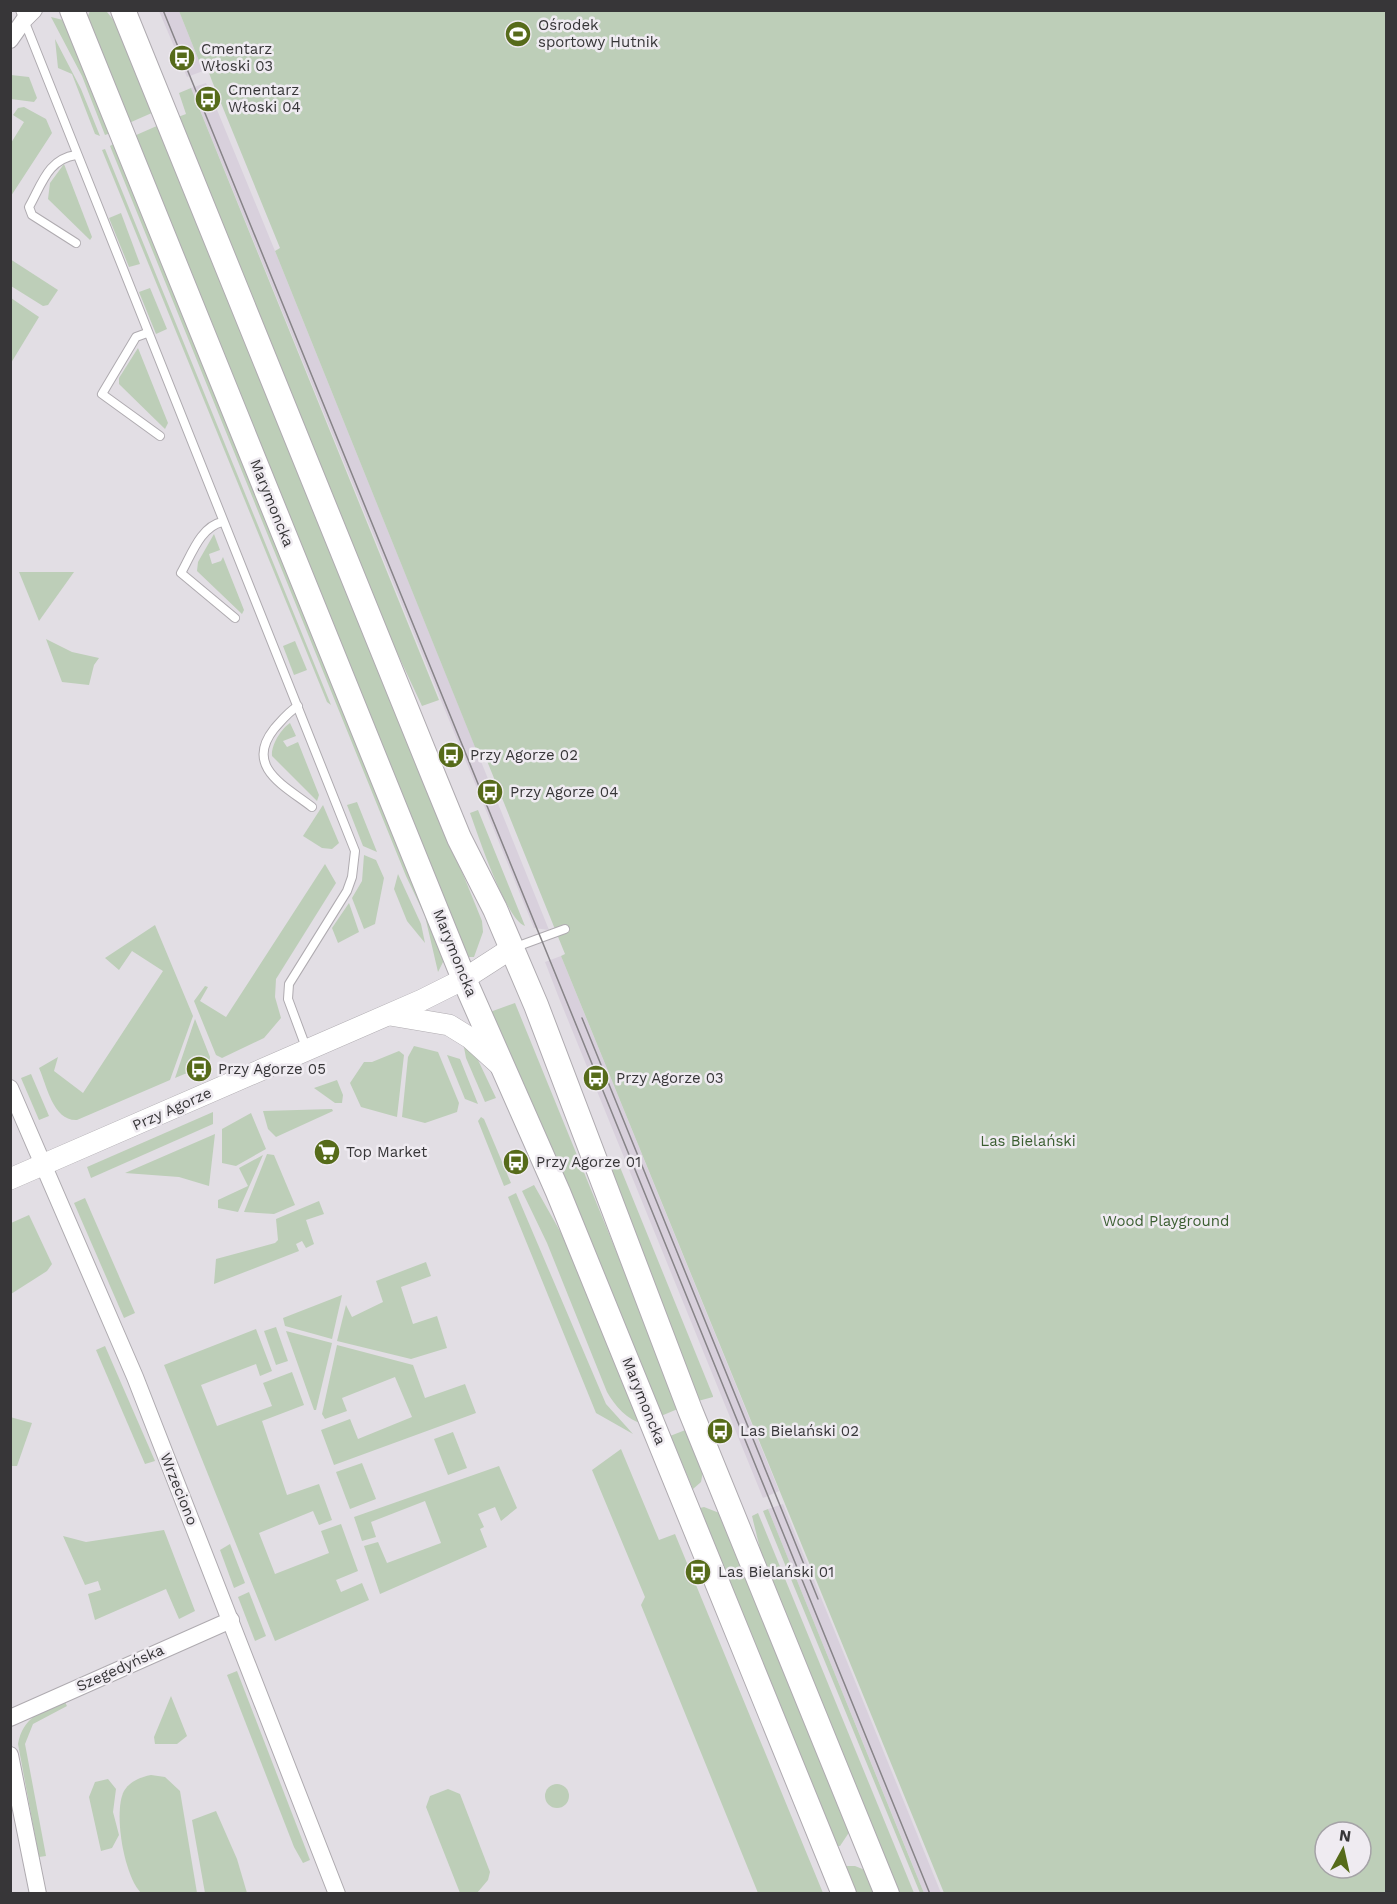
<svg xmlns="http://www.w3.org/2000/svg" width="1397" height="1904" viewBox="0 0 1397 1904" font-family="'Work Sans',sans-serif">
<rect width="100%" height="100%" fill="#e2dee4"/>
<!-- built -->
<g fill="#d8d0dc">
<path d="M159,11h20l24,60 -16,6z"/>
<path d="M206,83l69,168 274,679 -15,-2 -343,-840z"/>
<path d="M561,956l218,535 -16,7 -204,-500 -14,-36z"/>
<path d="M783,1504l158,389h-17l-156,-384z"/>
</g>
<!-- green -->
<g fill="#bdceb8" fill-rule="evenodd">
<path d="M90,11l17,1 9,11 38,89 -25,11 -43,-103z"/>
<path d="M179,11h1207v1882h-442l-383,-937 4,-2 -82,-203 -6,1 -202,-501 5,-3 -68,-167 -6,-16 -5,1zM1325,1832h36v36h-36z"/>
<path d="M51,17l12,3 5,6 43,107 -6,2 -23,-59z"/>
<path d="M55,39l26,50 19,47 -5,-2 -23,-60 -14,-6z"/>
<path d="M11,75l18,2 8,21 -3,4 -23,-3z"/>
<path d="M191,88l248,612 -17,6 -36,-77 -208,-512 8,-3 -7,-21z"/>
<path d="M24,107l22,12 6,14 -41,63v-53l13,-21 -11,-7 5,-7z"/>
<path d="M159,125l323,796 1,11 -9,25h-7l-333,-821z"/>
<path d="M115,143l329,817 -6,12 -13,-56 -19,-40 -296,-730z"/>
<path d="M105,149l226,556 -4,-3 -225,-552z"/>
<path d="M64,164l28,73 -2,3 -42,-41 2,-16z"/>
<path d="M121,213l19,51 -11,3 -20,-49z"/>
<path d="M10,259l48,31 -10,15 -5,1 -32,-20z"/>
<path d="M150,288l17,41 -11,5 -17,-42z"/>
<path d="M11,298l28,19 -28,46z"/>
<path d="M138,348l30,75 -3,6 -46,-45v-6z"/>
<path d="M214,534l6,16 -11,4 3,10 9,-3 2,-4 21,53 -2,4 -45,-43 1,-9z"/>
<path d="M19,572h55l-35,49z"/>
<path d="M46,639l26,13 27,6 -5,7 -5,20 -27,-3z"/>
<path d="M295,641l12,29 -13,5 -11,-29z"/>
<path d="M290,723l6,13 -13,5 4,6 11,-5 21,53 -2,6 -45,-45c-1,-11 9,-27 18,-33z"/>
<path d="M357,802l20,50 -14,-6 -16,-41z"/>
<path d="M323,805l16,38 -7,6 -10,-1 -19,-12z"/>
<path d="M478,810l47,116c-19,-6 -47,-91 -55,-113z"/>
<path d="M364,855l12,5 8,18 -9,46 -11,5 -12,-31 10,-17z"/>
<path d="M325,864l11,19 -60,96 -1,18 6,21 -17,20 -42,20 -6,-3 -22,-54 11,-15 3,1 -8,14 26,16z"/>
<path d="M398,874l23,50 4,19 -18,-22 -13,-32z"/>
<path d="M349,903l10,29 -21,11 -6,-15z"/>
<path d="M155,925l38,91 -23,64 -93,40c-24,1 -30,-34 -38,-52l19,-11 -4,14 29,22 80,-122 -31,-20 -13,19 -14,-12z"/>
<path d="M515,1003l165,405 -19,8 -171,-404z"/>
<path d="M195,1019l15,38 -1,7 -3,1 -3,-4 -17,7 1,5 -12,5z"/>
<path d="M463,1042l15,18 18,38 -11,4 -19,-44z"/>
<path d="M414,1046l24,6 21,51 -2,9 -32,11 -23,-6 6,-60z"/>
<path d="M399,1051l5,4 -7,62 -36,-10 -11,-24 14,-21h8z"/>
<path d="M447,1055l13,4 18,45 -13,-5z"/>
<path d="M31,1074l18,42 -10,4 -18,-42z"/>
<path d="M337,1080l6,15 -1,8h-7l-21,-15z"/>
<path d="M332,1109l1,2 -57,26 -8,-8 -5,-18z"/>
<path d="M213,1112v12l-122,54 -4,-11z"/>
<path d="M251,1113l15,36 -30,17 -14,-3v-34z"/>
<path d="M481,1117l3,2 27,64 -7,3 -26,-65z"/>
<path d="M215,1134l-6,52 -30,-9 -54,-4z"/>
<path d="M267,1154l7,1 21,50 -21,9 -30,-2z"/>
<path d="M263,1155l-25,57 -20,-4v-8l30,-14 -9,-18z"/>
<path d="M620,1167l93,229v1l-15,4 -86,-231z"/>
<path d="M534,1185l40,71 69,168c-16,-4 -28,-18 -36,-32l-60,-149 -25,-52z"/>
<path d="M516,1193l90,211 27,30 -37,-21 -88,-216z"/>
<path d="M85,1198l50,115 -11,5 -50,-115z"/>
<path d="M319,1201l5,13 -18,6 8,24 -8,4 -4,-7 -6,3 3,7 -85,33 2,-25 59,-16 3,-3 -2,-21z"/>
<path d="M29,1215l23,49 -5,7 -36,23v-71z"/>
<path d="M426,1262l5,14 -30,11 12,37 24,-8 10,32 -36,11 -74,-18 9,-36 6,12 31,-15 -7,-21z"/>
<path d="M342,1295l-10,44 -47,-13 -2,-8z"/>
<path d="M276,1327l12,34 -12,4 -12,-34z"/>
<path d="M256,1329l16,42 -12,5 -4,-12 -55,21 16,41 55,-20 -9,-23 29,-11 12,33 -42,16 25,74 32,-11 13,36 -13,5 -6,-14 -54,22 16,41 54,-21 -8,-22 20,-7 17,47 -22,9 5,12 21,-9 7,17 -94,41 -111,-276z"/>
<path d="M286,1331l46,12 -16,67h-2z"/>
<path d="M337,1345l76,20 12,33 40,-14 11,29 -142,52 -13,-35 29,-11 8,20 54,-22 -17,-40 -53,21 5,13 -22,8 -3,-5z"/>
<path d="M105,1346l50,115 -10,3 -49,-114z"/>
<path d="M10,1417l22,6 -15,43h-6z"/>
<path d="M688,1429l15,42 -2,11 -8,7 -23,-53z"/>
<path d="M453,1432l14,36 -19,7 -14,-36z"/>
<path d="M621,1449l38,91 16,-6 148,359h-65l-117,-288 4,-8 -53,-127z"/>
<path d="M362,1463l14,36 -26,10 -14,-37z"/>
<path d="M499,1466l18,42 -16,13 -6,-14 -17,7 6,13 -4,2 7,18 -107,47 -16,-48 14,-4 9,21 54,-20 -16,-42 -54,21 5,15 -14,4 -8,-24z"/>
<path d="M704,1507l18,7 128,317 -10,15h-3l-137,-338z"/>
<path d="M768,1509l142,350 14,34h-4l-157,-382z"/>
<path d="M758,1513l156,380h-16l-134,-328 -12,-49z"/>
<path d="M164,1530l31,81 -16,8 -13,-30 -71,31 -7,-26 13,-4 -3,-9 -13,4 -22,-49 23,6z"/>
<path d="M230,1544l15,39 -11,5 -14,-38z"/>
<path d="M249,1592l17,44 -11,5 -17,-44z"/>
<path d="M237,1671l73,189 -7,3 -9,-16 -67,-172z"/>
<path d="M171,1696l16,40 -10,8h-22l-1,-7z"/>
<path d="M64,1700l3,6 -34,18 -8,20 21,112 -7,1 -21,-113c5,-27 24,-33 46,-44z"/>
<path d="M151,1775l14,2 15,14 17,102h-56c-17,-17 -28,-81 -17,-102 6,-10 17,-14 27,-16z"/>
<path d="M108,1779l8,10 -3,23 6,23 -7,13 -11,3 -12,-54 6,-15z"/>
<circle cx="557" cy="1796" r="12"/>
<path d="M448,1789l12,5 30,78 -2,8 -11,13h-17l-34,-86 4,-11z"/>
<path d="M216,1811l21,48 10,34h-42l-13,-73z"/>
<path d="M845,1866h10l10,4 10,23h-19z"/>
</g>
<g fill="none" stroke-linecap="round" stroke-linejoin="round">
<defs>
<g id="service">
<path d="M20,10l335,841 -3,26 -5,14 -58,93 -1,15 19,51"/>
<path d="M76,243l-44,-28 -3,-8c13,-23 19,-48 47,-52"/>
<path d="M147,333l-11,4 -34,57 58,42"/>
<path d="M222,522c-22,5 -31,34 -41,51l54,45"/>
<path d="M298,706c-10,6 -16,14 -24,23 -30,38 11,57 38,78"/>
<path d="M513,948l52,-19"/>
</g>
<g id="minor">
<path d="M10,40l14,-20 10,-10"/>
<path d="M10,1088l125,289 202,517"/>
<path d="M10,1718l221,-98"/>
<path d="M10,1755l28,139"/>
</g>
<g id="tertiary">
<path d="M390,1015l59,10 21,13 32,29"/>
<path d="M10,1179l412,-179 42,-21 48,-31"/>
</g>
<g id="secondary">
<path d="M72,10l392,969 94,213 286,702"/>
<path d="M123,10l311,767 25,61 36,71 41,96 154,405 197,484"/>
</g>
</defs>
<!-- service casing -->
<use href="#service" stroke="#afabb0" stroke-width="10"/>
<!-- minor casing -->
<use href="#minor" stroke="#afabb0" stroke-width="18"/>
<!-- tertiary casing -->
<use href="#tertiary" stroke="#afabb0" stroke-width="22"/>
<!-- secondary casing -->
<use href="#secondary" stroke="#afabb0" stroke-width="26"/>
<!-- service -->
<use href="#service" stroke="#fff" stroke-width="8"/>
<!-- minor -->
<use href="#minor" stroke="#fff" stroke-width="16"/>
<!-- tertiary -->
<use href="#tertiary" stroke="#fff" stroke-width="21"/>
<!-- secondary -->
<use href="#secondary" stroke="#fff" stroke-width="24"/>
<!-- tram -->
<g stroke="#878488" stroke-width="1.5">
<path d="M163,10l767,1884"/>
<path d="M582,1018l236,581"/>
</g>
</g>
<!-- icons -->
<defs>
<symbol id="stadium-disc" viewBox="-11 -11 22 22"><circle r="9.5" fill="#566b1a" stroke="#efebf1"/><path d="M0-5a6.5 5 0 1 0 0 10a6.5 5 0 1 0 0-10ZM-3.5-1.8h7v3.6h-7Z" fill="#fff"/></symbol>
<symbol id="bus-disc" viewBox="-11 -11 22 22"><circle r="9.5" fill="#566b1a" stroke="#efebf1"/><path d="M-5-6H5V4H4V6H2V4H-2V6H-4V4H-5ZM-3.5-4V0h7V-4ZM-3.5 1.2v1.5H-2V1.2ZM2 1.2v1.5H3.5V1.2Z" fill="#fff"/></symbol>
<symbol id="supermarket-disc" viewBox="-11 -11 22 22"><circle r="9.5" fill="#566b1a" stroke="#efebf1"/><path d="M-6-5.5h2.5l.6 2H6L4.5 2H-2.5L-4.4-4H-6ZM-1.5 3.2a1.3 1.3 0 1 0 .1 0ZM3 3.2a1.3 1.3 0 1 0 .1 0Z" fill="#fff"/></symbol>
</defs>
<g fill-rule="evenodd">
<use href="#stadium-disc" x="503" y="19" width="30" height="30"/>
<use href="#bus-disc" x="167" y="43" width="30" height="30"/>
<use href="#bus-disc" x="193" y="84" width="30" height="30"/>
<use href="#bus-disc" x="436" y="740" width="30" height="30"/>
<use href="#bus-disc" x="475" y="777" width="30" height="30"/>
<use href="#bus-disc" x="184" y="1054" width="30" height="30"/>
<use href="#bus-disc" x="581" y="1063" width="30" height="30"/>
<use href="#supermarket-disc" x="312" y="1137" width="30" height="30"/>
<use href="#bus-disc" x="501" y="1147" width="30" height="30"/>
<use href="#bus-disc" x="705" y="1416" width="30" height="30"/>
<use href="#bus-disc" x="683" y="1557" width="30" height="30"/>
</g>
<g text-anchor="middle" stroke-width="5" stroke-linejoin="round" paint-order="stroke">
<!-- poi labels -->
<g font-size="15" fill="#373638" stroke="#efebf1" text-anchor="start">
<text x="538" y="30">Ośrodek<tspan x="538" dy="17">sportowy Hutnik</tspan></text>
<text x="201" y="54">Cmentarz<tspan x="201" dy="17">Włoski 03</tspan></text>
<text x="228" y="95">Cmentarz<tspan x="228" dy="17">Włoski 04</tspan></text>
<text x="470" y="760">Przy Agorze 02</text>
<text x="510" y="797">Przy Agorze 04</text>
<text x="218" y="1074">Przy Agorze 05</text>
<text x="616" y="1083">Przy Agorze 03</text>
<text x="346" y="1157">Top Market</text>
<text x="536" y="1167">Przy Agorze 01</text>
<text x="740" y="1436">Las Bielański 02</text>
<text x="718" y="1577">Las Bielański 01</text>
</g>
<!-- street labels -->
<g font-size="15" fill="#373638" stroke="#efebf1">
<text transform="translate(272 503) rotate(68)" y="5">Marymoncka</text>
<text transform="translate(455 953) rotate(68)" y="5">Marymoncka</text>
<text transform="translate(172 1109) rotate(-24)" y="5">Przy Agorze</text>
<text transform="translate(644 1401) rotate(68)" y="5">Marymoncka</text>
<text transform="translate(179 1489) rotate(68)" y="5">Wrzeciono</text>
<text transform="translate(120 1668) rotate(-24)" y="5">Szegedyńska</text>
</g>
<!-- park labels -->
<g font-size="15" fill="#3b5e31" stroke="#efebf1">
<text x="1028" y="1146">Las Bielański</text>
<text x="1166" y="1226">Wood Playground</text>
</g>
</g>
<!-- border -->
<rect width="1397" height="1904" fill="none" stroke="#373638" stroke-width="24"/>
<!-- north arrow -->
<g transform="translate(1343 1850) rotate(8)"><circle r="28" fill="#efebf1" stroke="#a5a3a7" stroke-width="1.5"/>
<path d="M0-4.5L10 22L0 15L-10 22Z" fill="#566b1a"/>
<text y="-9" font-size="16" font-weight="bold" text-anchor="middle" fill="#373638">N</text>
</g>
</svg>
